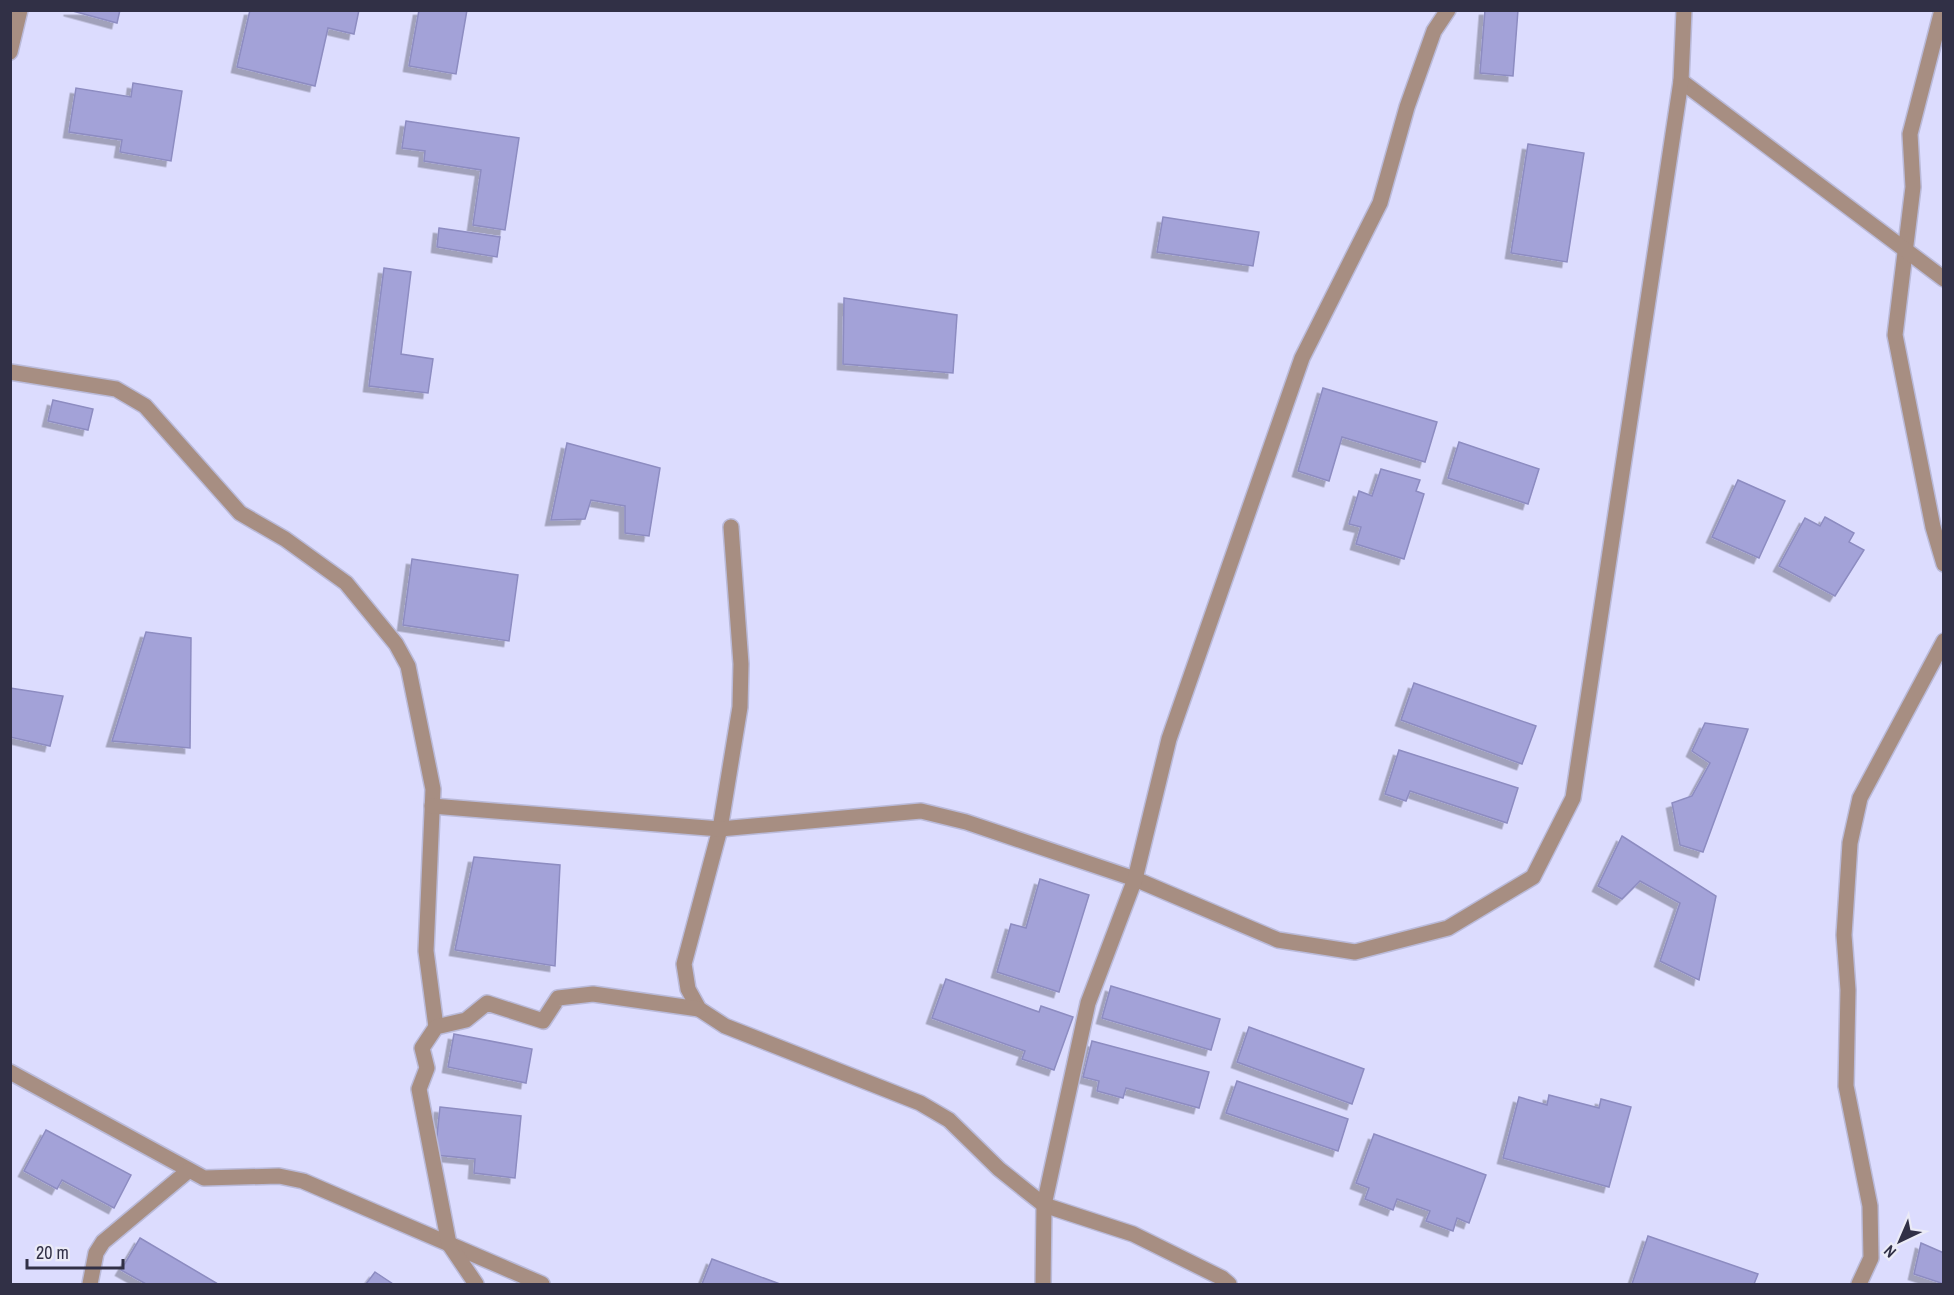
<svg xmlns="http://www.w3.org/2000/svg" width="1954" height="1295" viewBox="0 0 1954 1295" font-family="'Archivo Narrow',sans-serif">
<defs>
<filter id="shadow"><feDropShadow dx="-5.5" dy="5.5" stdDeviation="0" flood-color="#0004"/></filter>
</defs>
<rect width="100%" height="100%" fill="#dcdcfe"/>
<!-- building -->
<g fill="#a3a2d8" stroke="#8d8cc1" stroke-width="1.5" filter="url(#shadow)">
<path d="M69,10h51l-3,13z"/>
<path d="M250,10h109l-5,24 -26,-6 -13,58 -78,-19z"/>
<path d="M419,10h48l-11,64 -47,-8z"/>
<path d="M1485,10h33l-5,66 -33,-3z"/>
<path d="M133,83l49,8 -11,70 -51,-9 2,-12 -53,-8 7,-44 55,9z"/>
<path d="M406,121l113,17 -14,92 -32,-5 8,-55 -57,-9 1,-10 -23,-3z"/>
<path d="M1528,144l56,9 -17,109 -56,-9z"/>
<path d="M1163,217l96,15 -6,34 -96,-14z"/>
<path d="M439,228l61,9 -3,20 -60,-10z"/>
<path d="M384,268l27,4 -10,82 32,5 -5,34 -59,-7z"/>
<path d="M844,298l113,17 -4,58 -110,-9z"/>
<path d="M1323,388l114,34 -12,40 -83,-25 -13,44 -31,-10z"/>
<path d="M53,400l40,9 -5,21 -40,-9z"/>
<path d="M1459,442l80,27 -11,35 -80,-26z"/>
<path d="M567,443l93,25 -11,68 -24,-3v-27l-34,-6 -6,19 -34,1z"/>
<path d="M1381,469l39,11 -4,11 8,3 -20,65 -48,-15 5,-17 -12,-3 10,-33 13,5z"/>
<path d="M1738,480l47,21 -26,57 -47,-21z"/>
<path d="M1825,517l29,16 -5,9 15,8 -29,46 -56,-30 26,-48 15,8z"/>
<path d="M412,559l106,16 -9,66 -106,-16z"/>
<path d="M146,632l45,6 -1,110 -78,-7z"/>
<path d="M1414,683l122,43 -14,38 -121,-44z"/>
<path d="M10,688l53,8 -13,50 -40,-9z"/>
<path d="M1705,723l43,6 -45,123 -23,-7 -8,-42 20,-7 18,-33 -18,-12z"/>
<path d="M1399,750l119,38 -11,35 -97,-32 -4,10 -21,-7z"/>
<path d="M1622,836l94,60 -17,84 -39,-19 20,-58 -40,-22 -18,18 -24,-13z"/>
<path d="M474,857l86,8 -5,101 -100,-16z"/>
<path d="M1040,879l49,16 -30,97 -62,-20 14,-48 15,4z"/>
<path d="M946,979l93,33 2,-6 32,11 -19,53 -32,-11 3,-8 -93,-33z"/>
<path d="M1111,986l109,33 -9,31 -109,-32z"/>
<path d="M1249,1027l115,42 -12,35 -115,-42z"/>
<path d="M454,1034l78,15 -6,34 -78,-16z"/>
<path d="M1092,1041l117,31 -10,36 -73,-20 -3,10 -26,-7 2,-10 -16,-4z"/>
<path d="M1237,1081l111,38 -10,32 -112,-38z"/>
<path d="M1549,1095l50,13 2,-9 30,8 -22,80 -106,-29 16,-61 28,8z"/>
<path d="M440,1107l81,9 -6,62 -41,-5 1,-14 -40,-4z"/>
<path d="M46,1130l85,45 -17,33 -52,-28 -5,9 -33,-18z"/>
<path d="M1374,1134l112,41 -17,48 -12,-5 -4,13 -27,-10 4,-10 -33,-12 -4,11 -28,-11 4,-11 -13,-5z"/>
<path d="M1648,1236l110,38 -4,10h-122z"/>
<path d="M140,1238l78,46h-72l-25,-14z"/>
<path d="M1921,1243l23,10v31l-30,-10z"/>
<path d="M712,1259l68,25h-78z"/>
<path d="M375,1272l18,12h-27z"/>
</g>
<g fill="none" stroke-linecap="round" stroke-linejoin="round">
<defs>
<g id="minor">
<path d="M1942,10l-32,124 3,53 -18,148 38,192 11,37"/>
<path d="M10,52l10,-42"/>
<path d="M1681,81l263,198"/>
<path d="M10,372l106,17 29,17 95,107 45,26 61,44 50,61 12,22 25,123 -7,162 10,76"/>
<path d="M731,527l10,137 -1,43 -20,122 -36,135 4,25 11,20 26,17 195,77 29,17 50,49 45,36 89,29 89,44 7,6"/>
<path d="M432,806l288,23 201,-18 45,11 169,57 143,61 77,12 93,-24 85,-51 40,-79 108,-717 3,-71"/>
<path d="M10,1072l194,106 75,-2 24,5 239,103"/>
<path d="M90,1284l6,-31 7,-11 85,-71"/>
<path d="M476,1284l-27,-40 -30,-155 8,-21 -5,-20 14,-21 30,-7 21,-17 56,18 15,-23 35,-4 106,15"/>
<path d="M1043,1284l1,-79 44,-202 47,-124 34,-140 133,-381 78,-155 27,-96 27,-76 14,-21"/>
<path d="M1859,1284l12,-26 -1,-52 -24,-120 2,-96 -4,-55 6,-92 10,-45 84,-157"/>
</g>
</defs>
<!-- minor casing -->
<use href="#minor" stroke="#babad9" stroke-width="18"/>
<!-- minor -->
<use href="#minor" stroke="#a78e82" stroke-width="15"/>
</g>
<!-- border -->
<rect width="1954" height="1295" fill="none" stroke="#313046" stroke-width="24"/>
<!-- north arrow -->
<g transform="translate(1900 1241) rotate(224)" stroke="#ebebf7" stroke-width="4.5" paint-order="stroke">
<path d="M0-4.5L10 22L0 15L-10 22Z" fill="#313046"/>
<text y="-9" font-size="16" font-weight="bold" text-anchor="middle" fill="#313046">N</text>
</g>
<!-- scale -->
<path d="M27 1259v9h96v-9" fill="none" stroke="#313046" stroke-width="3"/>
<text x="36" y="1259" font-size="18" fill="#313046" stroke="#ebebf7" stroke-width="4.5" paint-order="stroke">20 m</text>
</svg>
